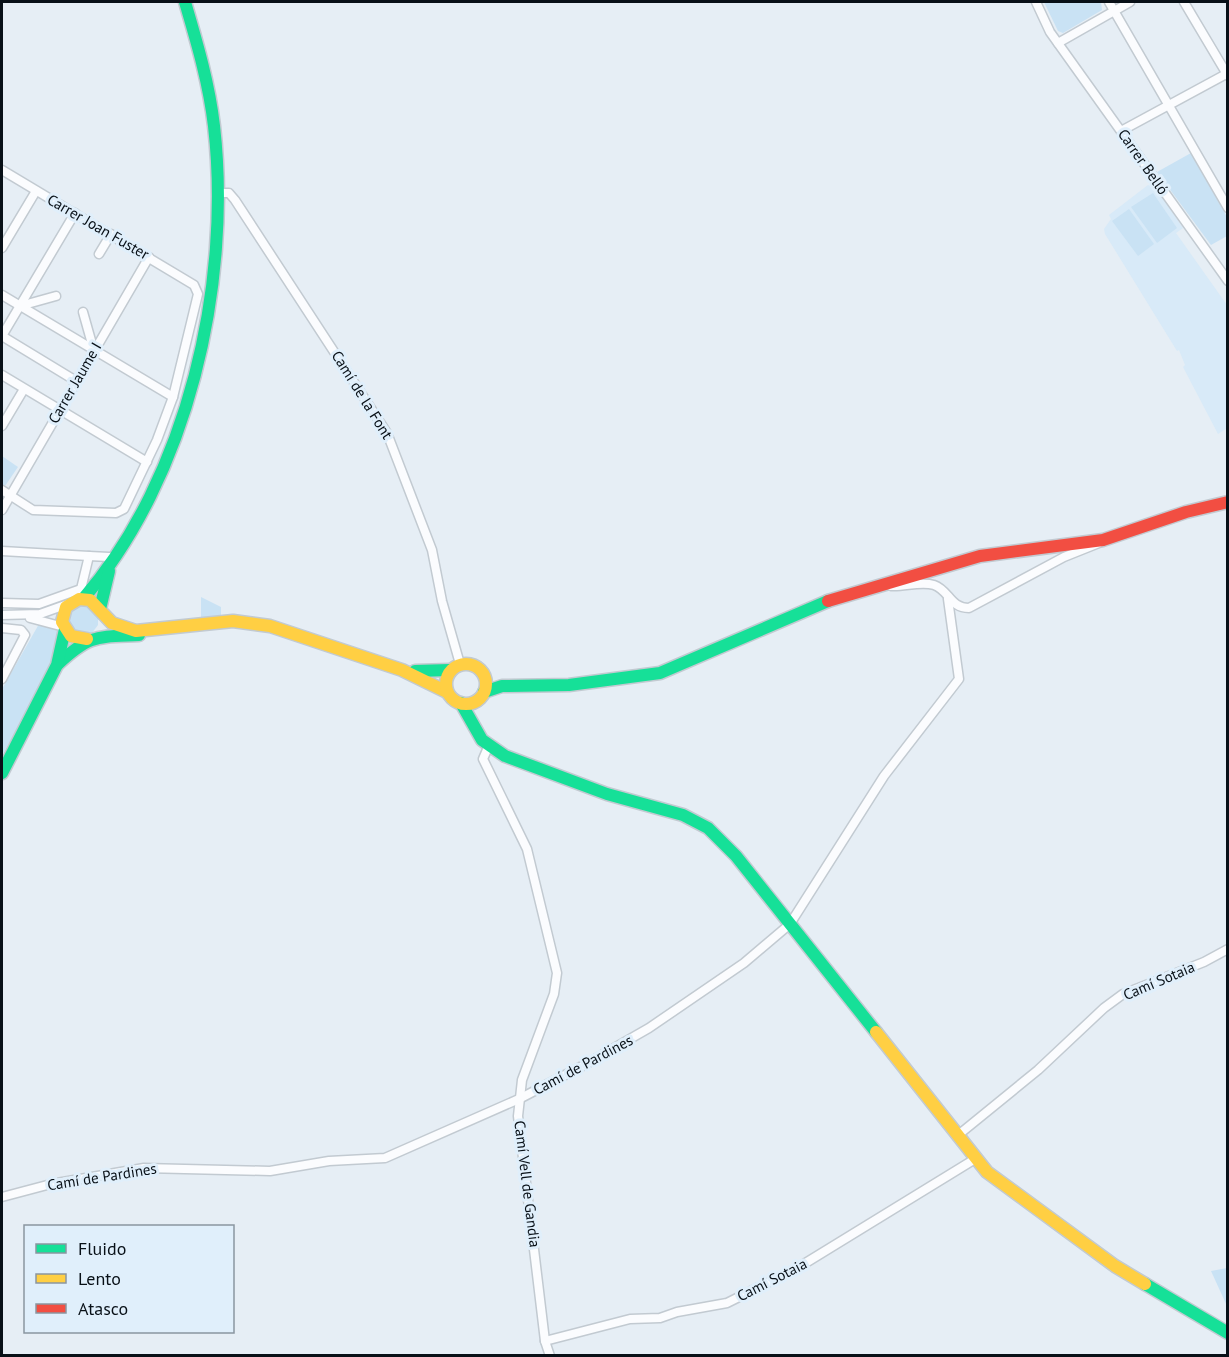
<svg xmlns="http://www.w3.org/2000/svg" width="1229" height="1357" viewBox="0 0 1229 1357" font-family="'PT Sans',sans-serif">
<rect width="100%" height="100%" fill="#e6eef5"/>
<!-- built -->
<path fill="#d8eaf8" d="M1148,185l7,2 28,41 -7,5 51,72v123l-9,6 -35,-67 2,-2 -6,-15 -2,1 -72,-117 -1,-5 7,-10 -2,-4z"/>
<!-- green -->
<g fill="#c9e2f4">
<path d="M1044,2h57l1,8 -39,23 -5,-2z"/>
<path d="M1191,153l36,64v19l-16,9 -54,-73z"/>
<path d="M1153,193l24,35 -20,15 -26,-36z"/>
<path d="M1129,209l25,35 -16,12 -26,-35z"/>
<path d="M2,456l16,11 -13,19 -3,-2z"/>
<path d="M201,597l20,10v9l-20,3z"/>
<path d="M77,604h10l11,11v10l-6,8 -17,2 -9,-19z"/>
<path d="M39,624l17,3c13,21 -42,106 -54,129v-67z"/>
<path d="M1227,1268h1l-1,38 -16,-35z"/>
</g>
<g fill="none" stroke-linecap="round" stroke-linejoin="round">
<defs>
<g id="street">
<path d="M1036,2l14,30 178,249"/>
<path d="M1109,2l119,206"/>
<path d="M1184,2l44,74"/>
<path d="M1058,43l72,-41"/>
<path d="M1121,131l107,-58"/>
<path d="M2,170l192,115 4,9 -25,103 -16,43 -33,69 -8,4 -83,-3 -31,-20"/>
<path d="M218,193h11l6,7 152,233 45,117 10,51 18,63"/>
<path d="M2,248l34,-57"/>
<path d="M99,254l12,-20"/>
<path d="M2,295l171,102"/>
<path d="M20,306l36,-10"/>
<path d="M83,312l11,39"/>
<path d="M2,336l73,-123"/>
<path d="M2,336l74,45"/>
<path d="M2,375l145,87"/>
<path d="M2,426l22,-37"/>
<path d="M2,510l147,-253"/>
<path d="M2,551l87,5 -8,33 -42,15 -37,-1"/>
<path d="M89,556l20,1"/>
<path d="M891,586c14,1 29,-5 43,-1 15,5 16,23 35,23l95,-51 35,-14"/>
<path d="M2,615l38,-1 28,-10"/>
<path d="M30,618l34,9"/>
<path d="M2,628l19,2 4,5 -23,44"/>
<path d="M489,745l-6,14 44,90 30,124 -3,21 -32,86 -4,36 27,225 5,15"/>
<path d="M957,1136l81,-66 66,-62 19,-14 81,-32 24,-13"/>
<path d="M2,1197l49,-13 93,-16 126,3 59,-10 56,-3 134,-59 69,-36 61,-35 95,-65 46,-39 94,-148 75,-97 -11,-80"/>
<path d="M545,1341l85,-22 30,-1 17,-6 50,-9 72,-36 176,-108"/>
</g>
<g id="fast">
<path d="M83,599c105,-121 149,-316 131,-473 -5,-43 -17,-83 -29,-124"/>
<path d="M100,609l9,-38"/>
<path d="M58,664c32,-30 39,-27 81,-29"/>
<path d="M415,671l35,-1"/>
<path d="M484,692l18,-6 67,-1 91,-12 168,-72"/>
<path d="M461,703l21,37 23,16 102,38 76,21 25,13 28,28 140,176"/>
<path d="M2,773l55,-108 8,-36"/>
<path d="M1145,1284l83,49"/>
</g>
<g id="slow">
<path d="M87,639l-16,-3 -9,-14 4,-15 13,-8 11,1 22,23 24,8 97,-10 37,5 132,44 45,22"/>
<circle cx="466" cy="684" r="20"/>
<path d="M876,1032l111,140 128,94 30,18"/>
</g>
<path id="jam" d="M828,601l152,-45 123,-16 83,-28 42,-10"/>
</defs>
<!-- street casing -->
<use href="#street" stroke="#c2cad1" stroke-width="11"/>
<!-- fast casing -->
<use href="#fast" stroke="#c2cad1" stroke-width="15"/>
<!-- slow casing -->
<use href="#slow" stroke="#c2cad1" stroke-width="15"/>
<!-- jam casing -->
<use href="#jam" stroke="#c2cad1" stroke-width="15"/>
<!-- street -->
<use href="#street" stroke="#fbfcfe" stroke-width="8"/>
<!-- fast -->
<use href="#fast" stroke="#16e098" stroke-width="12"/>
<!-- slow -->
<use href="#slow" stroke="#ffcf43" stroke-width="12"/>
<!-- jam -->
<use href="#jam" stroke="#f24e42" stroke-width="12"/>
</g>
<g text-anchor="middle" stroke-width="6" stroke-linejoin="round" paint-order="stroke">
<!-- street labels -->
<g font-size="15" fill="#081017" stroke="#e0effb">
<text transform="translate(1143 162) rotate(55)" y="5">Carrer Belló</text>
<text transform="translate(98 227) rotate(30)" y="5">Carrer Joan Fuster</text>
<text transform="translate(75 383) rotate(-60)" y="5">Carrer Jaume I</text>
<text transform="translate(362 395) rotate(58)" y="5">Camí de la Font</text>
<text transform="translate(1159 981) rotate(-23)" y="5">Camí Sotaia</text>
<text transform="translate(583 1065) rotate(-28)" y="5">Camí de Pardines</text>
<text transform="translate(102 1177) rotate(-9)" y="5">Camí de Pardines</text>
<text transform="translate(527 1184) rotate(83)" y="5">Camí Vell de Gandia</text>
<text transform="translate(772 1280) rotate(-27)" y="5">Camí Sotaia</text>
</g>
</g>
<!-- border -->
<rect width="1229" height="1357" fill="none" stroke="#081017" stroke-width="6"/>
<!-- legend -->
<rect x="24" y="1225" width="210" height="108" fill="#e0effb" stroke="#8a96a0" stroke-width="1.5"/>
<rect x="36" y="1244" width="30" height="9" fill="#16e098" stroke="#8a96a0" stroke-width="1.5"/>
<text x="78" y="1255" font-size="18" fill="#081017">Fluido</text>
<rect x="36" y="1274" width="30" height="9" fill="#ffcf43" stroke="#8a96a0" stroke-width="1.5"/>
<text x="78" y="1285" font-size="18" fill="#081017">Lento</text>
<rect x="36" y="1304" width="30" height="9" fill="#f24e42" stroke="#8a96a0" stroke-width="1.5"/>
<text x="78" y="1315" font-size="18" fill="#081017">Atasco</text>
</svg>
